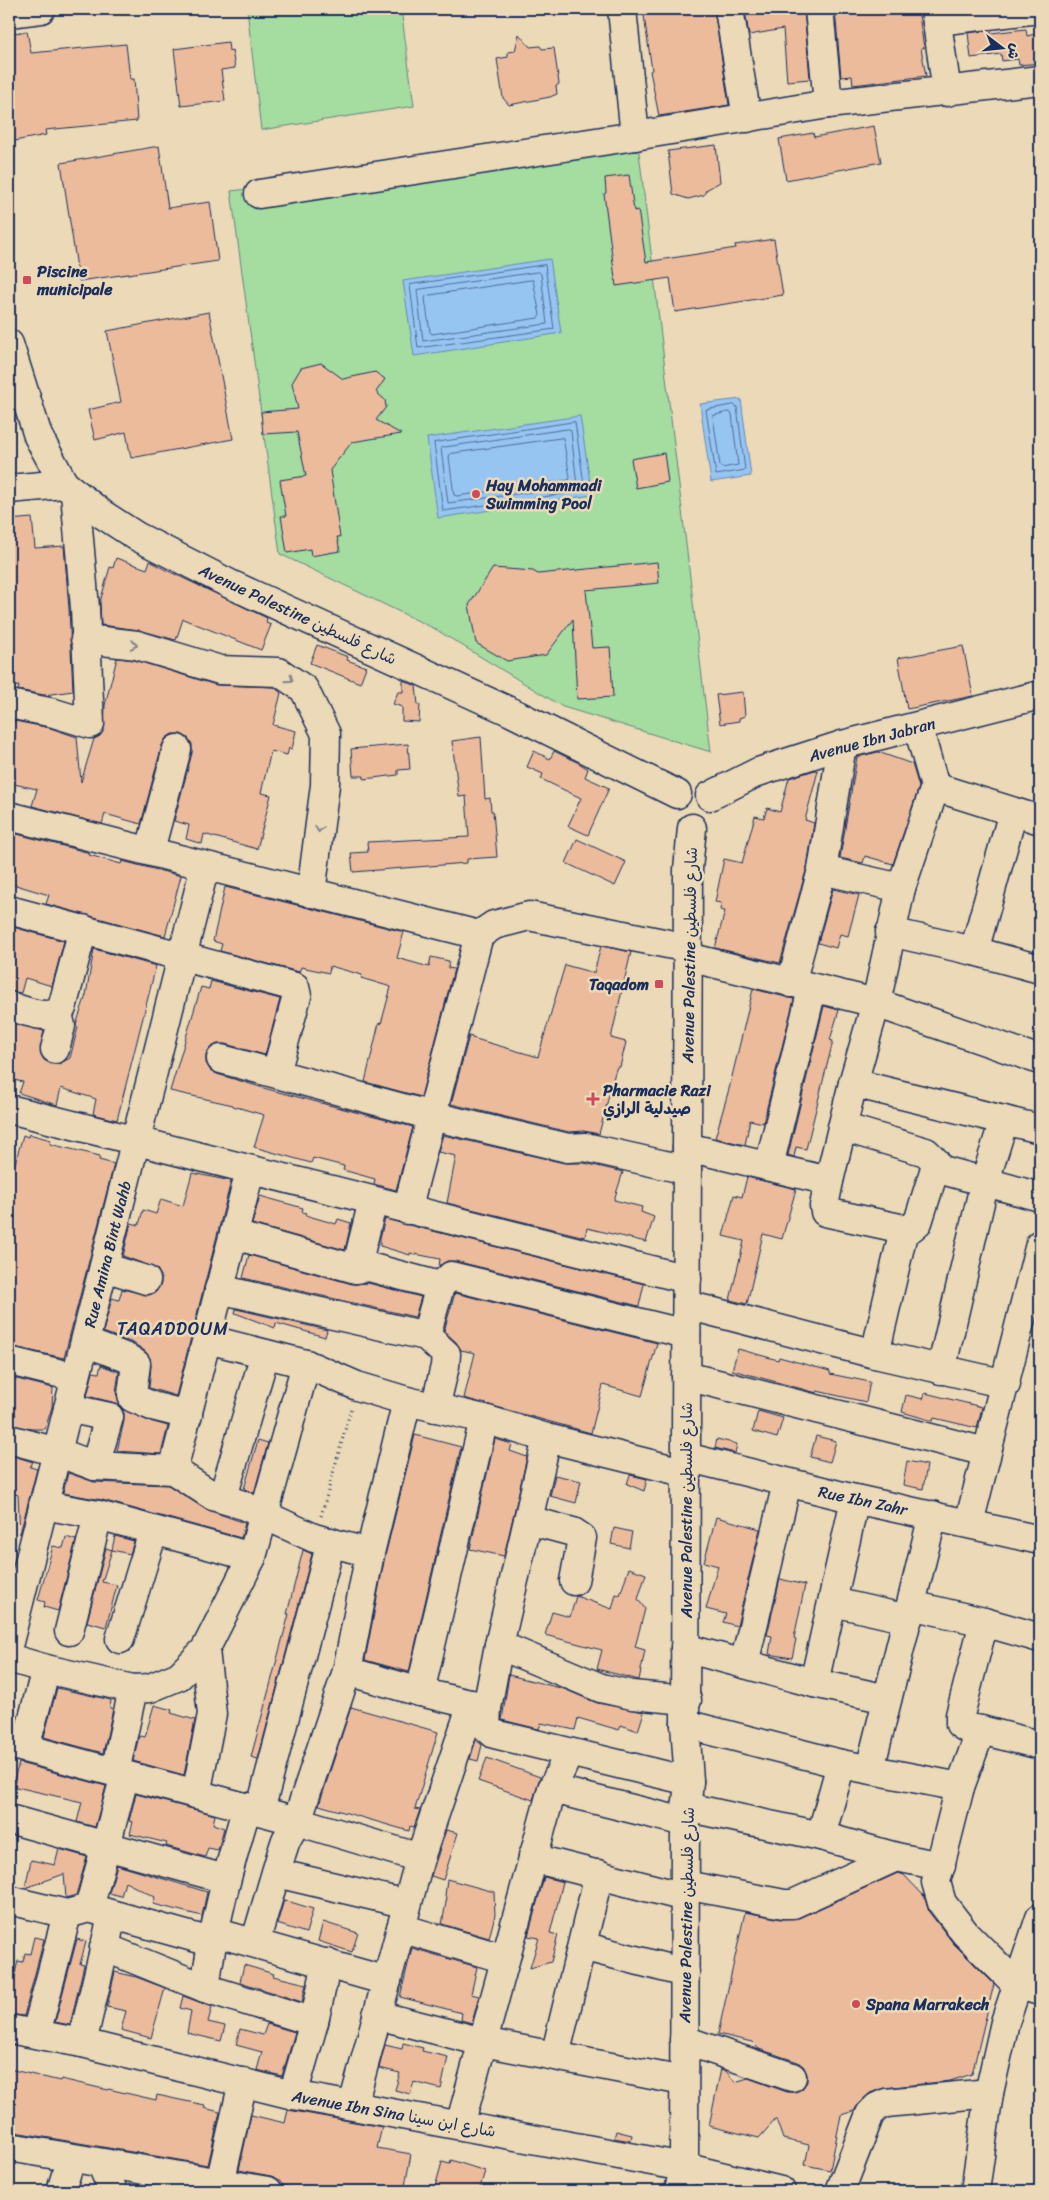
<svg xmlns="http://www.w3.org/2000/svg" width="1049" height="2200" viewBox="0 0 1049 2200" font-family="Sriracha,'Playpen Sans Arabic',sans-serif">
<rect width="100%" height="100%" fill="#ebd9b7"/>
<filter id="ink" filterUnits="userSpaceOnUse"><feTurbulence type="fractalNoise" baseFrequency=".02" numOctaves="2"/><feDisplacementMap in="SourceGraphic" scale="10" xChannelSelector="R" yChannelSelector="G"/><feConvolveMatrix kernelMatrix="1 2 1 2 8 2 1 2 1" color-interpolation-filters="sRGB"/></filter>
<g filter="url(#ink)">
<!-- green -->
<g fill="#a5dca0" stroke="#60867f">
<path d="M247,9h154l13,97 -153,24z"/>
<path d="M638,144l73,608 -148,-45 -128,-78 -155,-75 -49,-363z"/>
</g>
<!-- water -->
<g fill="#97c5f2" stroke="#6589b7">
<path d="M550,259l11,74 -147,23 -11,-75z"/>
<path d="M741,399l10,77 -40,6 -11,-78z"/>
<path d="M580,416l12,79 -154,23 -11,-80z"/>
</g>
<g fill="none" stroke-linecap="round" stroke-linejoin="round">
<!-- shore -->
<g stroke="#4d6b99" stroke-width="1">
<path d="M545,265l9,64 -136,19 -8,-63z"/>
<path d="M539,272l2,2 6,50 -124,17 -6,-51z"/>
<path d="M533,280l7,35 -2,3 -106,16 -2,-2 -5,-33 1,-3z"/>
<path d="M734,405l3,2 8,63 -29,5 -10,-65z"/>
<path d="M729,412l3,2 6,51 -16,3 -2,-2 -7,-50z"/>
<path d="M575,422l10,69 -142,20 -9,-68z"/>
<path d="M569,429l2,2 6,55 -129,17 -7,-55z"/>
<path d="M563,438l7,39 -1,3 -112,16 -3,-1 -5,-38 1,-3z"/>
</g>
</g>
<!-- building -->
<g fill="#ecbb9c" stroke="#1b2f5e">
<path d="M643,9h36v3l35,-3 15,96 -70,11 -9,-45 2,-1z"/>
<path d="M756,9h48l6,70 -23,2 -4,-52 -34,6 -4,-24z"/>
<path d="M835,9h83l6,39h-3l5,28 -73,9 -1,-9 -11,1z"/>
<path d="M1026,29l1,7 13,-3v30l-21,2 -1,-6 -16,2 -1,-7 -30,4 -3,-25 23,-3v3z"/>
<path d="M27,31l4,22 95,-9 4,35h4l3,42 -92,9 1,5 -37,7v-108z"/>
<path d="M519,34l11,13 10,-1 2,3 12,-1 5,36 -3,2 1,8 -7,3 -41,8 -6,-7 -6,-39 11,-2v-5l7,-1z"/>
<path d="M228,42l1,9 3,-1 3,18 -14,2 4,31 -44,5 -7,-57z"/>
<path d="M874,126l7,36 -95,18 -7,-41 34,-6 1,4z"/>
<path d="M716,145l4,37 -14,8 -2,5 -16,4 -15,-5 -5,-43z"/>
<path d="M159,146l9,62 42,-6 8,59 -139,20 -18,-118z"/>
<path d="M629,175l5,36 4,-1 8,52 90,-14 -1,-3 39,-6 9,56 -108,17 -5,-34 -54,8 -12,-92 2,-1 -1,-15z"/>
<path d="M209,312l24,127 -102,19 -5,-26 -31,8 -7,-30 33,-8 -14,-71z"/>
<path d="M321,363l22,16 32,-7 10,7 -9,13 9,8 1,7 -10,13 25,14 -49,8 -22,28 10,67h-3l3,14 -29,5 -1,-7 -23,4 -6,-37h5l-6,-36 26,-4 -9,-44 -34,2 -2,-22 37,-3 -6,-26 9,-15z"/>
<path d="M664,453l4,29 -32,6 -5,-29z"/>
<path d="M32,518l3,30 29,-2 5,63 4,82 -29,4 -26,-5 1,-4 -10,1v-167z"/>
<path d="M116,558l31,11 3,-8 14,8 103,49 -1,5 5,2 -10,25 -78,-31 -7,21 -37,-10 -38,-5 -1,-23 10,-35 3,1z"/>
<path d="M657,562l2,21 -73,7 6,58 18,-1 3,50 -36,2 -4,-80 -27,36 -39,6 -31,-18 -7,-38 24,-37 40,3 5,3z"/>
<path d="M317,645l31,12 -1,3 19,7 -6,16 -50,-20z"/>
<path d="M963,646l10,50 -66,13 -9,-51z"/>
<path d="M117,658l17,2 82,25 58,2 7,6 -8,32 23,6 -4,18 -3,-1 -2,7 -16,-4 -10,42 10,2 -14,54 -53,-15 -2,10 -16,-5 3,-14 -15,-4 18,-68v-9l-4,-6 -7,-4h-9l-6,4 -4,7 -21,79 -36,-10 -3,10 -70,-18 5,-17 -28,-6 1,-63 40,8 27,9 4,45 13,-43 6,-3 4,-6 1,-25z"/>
<path d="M403,680l13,6 2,19 2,-1 -1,18 -17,-1v-14l-9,-3 5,-12h5z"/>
<path d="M743,692l2,24 -6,2v3l-19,3 -4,-29z"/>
<path d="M481,737l4,62 5,-1 1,13h2l4,46 -30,2v4l-114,9 -2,-19 17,-1 -1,-10 102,-5 -3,-41 -7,1 -7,-56z"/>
<path d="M408,744l2,25 -12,1v5l-34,4v-3h-11l-2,-27z"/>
<path d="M534,751l16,8 4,-8 25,12 9,6 -3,8 24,11 -21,47 -20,-9 13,-28 -40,-19 2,-5 -16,-7z"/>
<path d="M878,752l34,12 7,23 -26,77 -28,-8 -2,7 -23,-5 17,-101z"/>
<path d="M815,770l3,1 -13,49 9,3 -7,44 -27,96 -65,-15 10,-37 -5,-1 1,-7 -6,-1 9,-43 18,4 13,-47 9,2 3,-10 13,4 9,-34z"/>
<path d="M9,832l81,21 -1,2 32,9 1,-3 59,15 -16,60 -119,-32 3,-9 -40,-12z"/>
<path d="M577,839l49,23 -11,24 -49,-23z"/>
<path d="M225,887l179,45 -7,26 32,9 2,-10 18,4 -1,7 6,1 -33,128 -56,-15 14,-59 2,1 10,-37 -30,-9 1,-3 -32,-9 -1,7 -28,-6 -2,5 -79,-21 2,-7 -9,-3z"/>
<path d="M833,889l26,6 -11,41 -8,-2 -4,14 -18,-5z"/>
<path d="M9,926l55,15 -12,45 -27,-8 -4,15 -12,-2z"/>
<path d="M601,946l30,6 -20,86 15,4 -6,25h-3l-2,5 -16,62 -15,-3 -15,1 -118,-28 18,-68 3,1v1l66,19 27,-92 29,8z"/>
<path d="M94,949l62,17 -39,154 -24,-6 3,-15 -35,-11 -4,17 -38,-12 4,-11 -14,-3v-17l4,-17 -2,-1 2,-8 -4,-1v-13l35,9 -4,22 4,7 7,4h8l11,-6 8,-31 -2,-2 10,-30z"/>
<path d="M211,981l69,18 -15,56 -40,-11h-8l-7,4 -4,6v9l4,7 7,4 50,15 146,38 -17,63 -22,-6 1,-5 -32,-9 1,-4 -31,-8 -2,5 -57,-16 10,-32 -31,-9v-1l-63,-14 31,-104 8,2z"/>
<path d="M753,989l41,10 -31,124 -13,-3 -5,25 -30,-7 14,-49z"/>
<path d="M824,1006l15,4 -9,30 3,1 -27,108 -10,-2 -2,10 -6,-2z"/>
<path d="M29,1134l22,6 -1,4 50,12 -1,4 15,4 -50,194 -55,-12v-98l6,-19 -5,-2 3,-16 -4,-1v-25l14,-50 5,2z"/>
<path d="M443,1135l121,28h20l39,9 -9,28 28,7 -1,5 13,5 -8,25 -59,-14 -2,9 -138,-34 9,-47 -18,-4z"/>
<path d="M192,1173l39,8 -55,215 -27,-8 2,-22 -1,-8 -5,-7 -12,-8 -30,-11 9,-34 7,2 3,-11 27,6 7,-3 5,-8v-8l-4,-7 -34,-13 8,-33 8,2 4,-15 13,4 5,-15 22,7z"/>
<path d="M747,1177l49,12 -14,50 -19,-5 -16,70 -17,-4 14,-59 -21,-5 11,-41 8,2z"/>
<path d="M260,1196l43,12 -1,4 4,1 -1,2 31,9 2,-5 13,4 -6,27 -93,-26z"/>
<path d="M385,1219l259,65 -5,22 -184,-45h-8l-8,5 1,-7 -30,-6v2l-30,-9v-8z"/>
<path d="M249,1255l103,29 16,-1 53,14 -6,20 -172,-39z"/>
<path d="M455,1293l202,50 -15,53 -39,-11 -12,48 -127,-35 11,-45 -14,-3 -5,-8 -12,-11z"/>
<path d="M236,1309l91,21 -2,7 -49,-14 -1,5 -40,-15z"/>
<path d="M738,1349l40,11 1,-3 51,14v3l40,8 -4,20 -49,-11v2l-85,-23z"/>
<path d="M101,1365l18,7 -3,20 4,14 -8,-4 -25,-6 6,-24 6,1z"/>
<path d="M9,1377l44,11 -1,19 -7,22h-14l-22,-5z"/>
<path d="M925,1393l57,14 -5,21 -43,-10 -1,3 -31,-9 4,-17 17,4z"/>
<path d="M122,1409l24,11 22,6 -7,28 -44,-3 7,-30v-8z"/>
<path d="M758,1411l25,7 -6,20 -24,-7z"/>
<path d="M415,1435l46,12 -52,225 -44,-12 20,-104z"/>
<path d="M816,1436l20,5 -6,21 -20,-5z"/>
<path d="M495,1439l17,5 -2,7 17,6 -23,99 -34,-7z"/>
<path d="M717,1439l20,5 -2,9 -20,-5z"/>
<path d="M258,1440l10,3 -14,50 -10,-4z"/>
<path d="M10,1455l23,7 -3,5 7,2 -17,65 -2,-39 -9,-3z"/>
<path d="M907,1461l20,4 -4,24 -20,-4z"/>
<path d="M68,1473l26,9 74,3 37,24 40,14 -4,15 -139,-38 -39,-7z"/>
<path d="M555,1475l26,6 -5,22 -26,-7z"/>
<path d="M630,1475l17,4 -3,12 -17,-7z"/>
<path d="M716,1517l44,12 -23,97 -14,-4 3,-8 -20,-5 12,-43 -14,-4z"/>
<path d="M614,1528l18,4 -3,16 -18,-4z"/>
<path d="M115,1536l19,5 -4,13 -18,-4 -10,32 15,3 -11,42 -19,-5 19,-74 6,2z"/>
<path d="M66,1537l10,3 -18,71 -14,-4 1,-5 -7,-2 15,-54 10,2z"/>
<path d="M303,1550l9,4 -54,205 -7,-2 38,-143h-2z"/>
<path d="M629,1568l17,6 -8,25 7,10 -10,38 10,3 -6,30 -42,-11 5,-19 -57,-15 7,-23 18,5 6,-21 36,13 4,-15 4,1z"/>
<path d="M780,1579l25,6 -11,53 2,1 -4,19 -23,-4 3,-18 -5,-1z"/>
<path d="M509,1675l55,14 33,14 47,9 -6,19 -17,-6 -2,5 -41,-12 -3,12 -34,-7 -2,6 -37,-9z"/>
<path d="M57,1688l54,12 -1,8 3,1 -10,44 -59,-16z"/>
<path d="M154,1705l18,5 -1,3 24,7 -11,55 -51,-14 6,-25 6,1z"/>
<path d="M351,1707l87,25 -23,77 5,1 -6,17 -4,-1 -1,5 -90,-26z"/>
<path d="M476,1740l6,5 -4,16 -8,-2z"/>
<path d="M487,1758l53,19 -7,23 -55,-19z"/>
<path d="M19,1763l87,23 -11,41 -18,-5 5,-20 -70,-16z"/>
<path d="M136,1794l79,21 -2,9 11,4 -6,22 -10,-2 -3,9 -39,-11 1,-3 -37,-9 3,-12 -4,-1z"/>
<path d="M446,1830l12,3 -15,47 -12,-4z"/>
<path d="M59,1849l28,8 -11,38 -10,3 -2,-24 -39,14 6,-28 24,5z"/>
<path d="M117,1865l90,27 -5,24 -49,-12 2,-7 -30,-15 -4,14 -12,-3z"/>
<path d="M898,1873l6,2 20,21 5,16 24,31 41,41 -22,90 -22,7 -66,7 -14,5 -11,10 -5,8 -13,4 -11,55 -25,-5 4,-20 -26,-6 -7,-20 -17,19 -50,-12 12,-57 5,2 9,11 13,-4 39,14h8l7,-3 5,-7v-8l-3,-7 -6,-5 -39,-13 -7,-7 -34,-8 27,-122 36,7 18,-1z"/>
<path d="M544,1877l19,5 -13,51 8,2 -7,27 -21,6 9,-30 -11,-2z"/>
<path d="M447,1879l47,13 1,23 -6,23 -47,-14 5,-27 -2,-1z"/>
<path d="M284,1900l29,9 -7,24 -29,-9z"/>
<path d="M323,1922l35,11 -6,19 -34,-11z"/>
<path d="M34,1937l10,2 -20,77 -15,-2v-18l9,-35 5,1 2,-9 5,1z"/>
<path d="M77,1939l9,3 -6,22 4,1 -14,60 -15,-3z"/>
<path d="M412,1948l65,19 -6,27 8,2 -7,27 -11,-3 1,-7 -62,-16z"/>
<path d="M244,1965l30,9 -1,2 33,8 -4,18 -62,-20z"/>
<path d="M115,1972l21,5 29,11 -14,50 -30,-8 5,-19 -19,-4z"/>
<path d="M183,1996l29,11 -4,15 17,4 -4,15 -34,-8 4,-22 -11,-3z"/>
<path d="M267,2024l28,8 -13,44 -25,-6 5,-18 -26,-7 4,-16 23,6z"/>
<path d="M403,2043l20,5 -1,3 26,6 -7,32 -27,-7 -4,12 -15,-4 5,-17 -21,-5 6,-23 17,4z"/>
<path d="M9,2069l51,12 1,-2 47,11v-1l48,11 1,-5 23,5 25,5 -1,3 16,4 -12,53 -199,-34z"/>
<path d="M288,2110l94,17 -5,21 34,6 -7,37h-97l-25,-6 -4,-6 -7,-3 -32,-6 12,-55 34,8z"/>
<path d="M616,2131l16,4 -1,6 -17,-3z"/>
<path d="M451,2160l34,11 -6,20h-45l8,-29 8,2z"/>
</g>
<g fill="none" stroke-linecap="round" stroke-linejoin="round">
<defs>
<g id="minor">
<path d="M622,9l13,127"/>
<path d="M729,9l18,109"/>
<path d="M819,9l9,95"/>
<path d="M935,9l12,83"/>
<path d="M9,13l32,-4"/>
<path d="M937,21l103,-12"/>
<path d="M259,194l376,-58 193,-32 212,-24"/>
<path d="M9,344l29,92 26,48 38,30 34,22 94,48 281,128 166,82"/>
<path d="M9,489l55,-5"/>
<path d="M85,639l52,6 83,25 59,2 25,17 22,45 -1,51 -14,108"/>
<path d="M9,704l45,9 36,11 -5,-116 -10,-115"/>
<path d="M935,787l105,33"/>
<path d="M710,796l48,-24 84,-27 198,-50"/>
<path d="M9,816l470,119 15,-10 35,-9 159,32"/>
<path d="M150,850l27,-101"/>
<path d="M822,870l79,18"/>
<path d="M9,910l286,77 2,9 -21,77"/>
<path d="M890,932l84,19 66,18"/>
<path d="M974,951l39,-139"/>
<path d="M688,957l188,46 164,57"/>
<path d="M791,983l31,-113 20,-125"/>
<path d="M9,1006c15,4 41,17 53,2l21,-79"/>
<path d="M55,1049l6,-23 -3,-13"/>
<path d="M221,1059l211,57 136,32 17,-1 102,23"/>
<path d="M853,1083l187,46"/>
<path d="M9,1109l678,170"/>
<path d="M842,1127l84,25 9,9v7l-17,54 -7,6 -7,1 -79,-17 -1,-6 5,-25 24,-98 23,-80 25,-115 34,-101 -17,-60"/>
<path d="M687,1147l142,34"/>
<path d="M769,1166l43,-177"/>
<path d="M935,1168l105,29"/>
<path d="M407,1210l72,-275"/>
<path d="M234,1235l122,34 13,-2 71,19 11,-10 235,58"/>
<path d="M104,1267l42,13"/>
<path d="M356,1269l17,-68"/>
<path d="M219,1289l207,47 20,18 -1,12 -10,42"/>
<path d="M687,1305l188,49 131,30"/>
<path d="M426,1336l14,-50"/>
<path d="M207,1339l99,25 51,22 50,15 77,18 63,19 140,35"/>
<path d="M85,1342l42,16 9,6 -4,30 1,4 19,8 36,9"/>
<path d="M875,1354l29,-125"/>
<path d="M9,1361l65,16"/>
<path d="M941,1370l44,-189 19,-61"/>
<path d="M686,1376l300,76"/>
<path d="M68,1408l41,9 -14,49"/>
<path d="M9,1439l48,13 38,14 78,4 40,26 30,9 71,33 56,15"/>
<path d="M686,1457l169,42 185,41"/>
<path d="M173,1470l77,-299"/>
<path d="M223,1497l42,-143"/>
<path d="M43,1505l55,10 154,42"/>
<path d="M528,1520l45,12 9,6 -8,43"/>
<path d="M969,1523l71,-279"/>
<path d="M833,1602l75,17"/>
<path d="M911,1605l73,17 -24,93v9l6,4 15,2 59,15"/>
<path d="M984,1622l56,16"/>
<path d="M69,1631l29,-116"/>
<path d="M120,1639l33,-107"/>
<path d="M9,1642l196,-776"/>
<path d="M499,1645l102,43 31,7 55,5"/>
<path d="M685,1648l129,35 73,16"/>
<path d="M9,1658l37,11 87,20 17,-1 29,-12 26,-26 47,-93 54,-193"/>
<path d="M744,1664l43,-181"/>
<path d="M347,1671l73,21 67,16 -1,19 8,7 195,47"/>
<path d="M814,1683l41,-184"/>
<path d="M420,1692l64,-273"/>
<path d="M487,1708l12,-63 48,-207"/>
<path d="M685,1724l156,40 119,23"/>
<path d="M981,1730l-21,57 -24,95 6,21 23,30 51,51 24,7"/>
<path d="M9,1744l288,77 123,37"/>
<path d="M25,1748l21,-79"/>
<path d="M870,1769l63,-254"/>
<path d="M115,1772l18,-83"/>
<path d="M552,1789l133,33"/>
<path d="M196,1794l16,-80 -7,-64"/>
<path d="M686,1807l135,29 75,21 45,9"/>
<path d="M260,1811l71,-269"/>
<path d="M9,1819l216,60"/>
<path d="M821,1836l20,-72"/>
<path d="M533,1856l15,6 137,35"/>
<path d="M276,1873l131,31"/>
<path d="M685,1885l99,19h9l103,-47"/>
<path d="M9,1900l58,14 22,-6 122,34"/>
<path d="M89,1908l36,-133"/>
<path d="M401,1928l104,31"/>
<path d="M214,1932l173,49"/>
<path d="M255,1943l27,-91 4,-12 11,-19 50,-150 23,-118 37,-152"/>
<path d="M582,1946l103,27"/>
<path d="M104,1947l101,41 109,34"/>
<path d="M205,1988c8,-62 24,-121 42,-181"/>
<path d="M377,2015l106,27 200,39"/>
<path d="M9,2029l73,14 211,52 391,72 97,24"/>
<path d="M36,2034l31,-120"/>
<path d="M684,2040l108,37"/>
<path d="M82,2043l27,-114"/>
<path d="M555,2056l44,-182"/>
<path d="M293,2095l21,-73 13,-59"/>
<path d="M353,2105l67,-247 52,-154"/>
<path d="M460,2125l92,-336 17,-36"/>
<path d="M9,2147l259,44"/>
<path d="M101,2163l12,28"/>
<path d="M220,2183l23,-101"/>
<path d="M61,2191l10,-33"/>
<path d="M679,2191l5,-24 1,-345 4,-41 -4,-57 3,-855 4,-41"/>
<path d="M840,2191l30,-77 7,-7 9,-4 103,-10"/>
<path d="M975,2191l14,-98 16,-71 35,-104"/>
</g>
</defs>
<!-- minor casing -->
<use href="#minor" stroke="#1b2f5e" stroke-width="31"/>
<!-- path -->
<path stroke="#1b2f5e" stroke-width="3" stroke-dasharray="1 4" stroke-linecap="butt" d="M321,1516l30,-107"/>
<!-- minor -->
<use href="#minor" stroke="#ebd9b7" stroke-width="28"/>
</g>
<!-- one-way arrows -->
<defs><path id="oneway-chevron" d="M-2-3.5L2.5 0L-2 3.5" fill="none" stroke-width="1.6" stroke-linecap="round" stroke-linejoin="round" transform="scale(1.25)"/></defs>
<g stroke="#83848a">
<use href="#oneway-chevron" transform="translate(134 645) rotate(10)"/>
<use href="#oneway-chevron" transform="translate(290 679) rotate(35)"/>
<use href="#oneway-chevron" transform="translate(319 829) rotate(98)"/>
</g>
</g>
<!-- markers -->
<g fill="#d1495b" stroke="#ebd9b7" stroke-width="2">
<rect x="22" y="275" width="10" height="10" rx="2.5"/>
<circle cx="476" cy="494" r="5"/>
<rect x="654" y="979" width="10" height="10" rx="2.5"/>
<path d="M590.5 1091.5h5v5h5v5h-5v5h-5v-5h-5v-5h5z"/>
<circle cx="856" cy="2004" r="5"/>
</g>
<g text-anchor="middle" stroke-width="5" stroke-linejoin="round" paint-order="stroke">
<!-- poi labels -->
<g font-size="16" font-weight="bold" fill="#1b2f5e" stroke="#ebd9b7" text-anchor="start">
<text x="37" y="277">Piscine<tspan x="37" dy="18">municipale</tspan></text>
<text x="486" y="491">Hay Mohammadi<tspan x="486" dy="18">Swimming Pool</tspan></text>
<text x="649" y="990" text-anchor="end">Taqadom</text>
<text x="603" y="1096">Pharmacie Razi<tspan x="603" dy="18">صيدلية الرازي</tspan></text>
<text x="866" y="2010">Spana Marrakech</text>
</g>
<!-- street labels -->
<g font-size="16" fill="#1b2f5e" stroke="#ebd9b7">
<text transform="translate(298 614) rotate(25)" y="6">Avenue Palestine شارع فلسطين</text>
<text transform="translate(872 739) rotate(-15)" y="6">Avenue Ibn Jabran</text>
<text transform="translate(689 955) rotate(-89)" y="6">Avenue Palestine شارع فلسطين</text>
<text transform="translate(107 1254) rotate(-76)" y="6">Rue Amina Bint Wahb</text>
<text transform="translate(863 1500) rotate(12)" y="6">Rue Ibn Zahr</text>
<text transform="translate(686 1510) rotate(-90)" y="6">Avenue Palestine شارع فلسطين</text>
<text transform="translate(686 1915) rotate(-89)" y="6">Avenue Palestine شارع فلسطين</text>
<text transform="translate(394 2113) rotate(10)" y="6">Avenue Ibn Sina شارع ابن سينا</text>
</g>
<!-- neighbourhood labels -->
<g font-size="18" letter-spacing="1" fill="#1b2f5e" stroke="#ebd9b7">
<text x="173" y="1335">TAQADDOUM</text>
</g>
</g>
<!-- margin -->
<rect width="1049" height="2200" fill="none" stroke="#ebd9b7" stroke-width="30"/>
<rect x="15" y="15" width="1019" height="2170" fill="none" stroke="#1b2f5e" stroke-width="2" filter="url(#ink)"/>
<!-- north arrow -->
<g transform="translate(1002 48) rotate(106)" stroke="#ebd9b7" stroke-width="4" paint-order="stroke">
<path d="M0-4L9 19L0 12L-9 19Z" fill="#1b2f5e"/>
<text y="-8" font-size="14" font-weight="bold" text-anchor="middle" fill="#1b2f5e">ش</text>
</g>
</svg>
